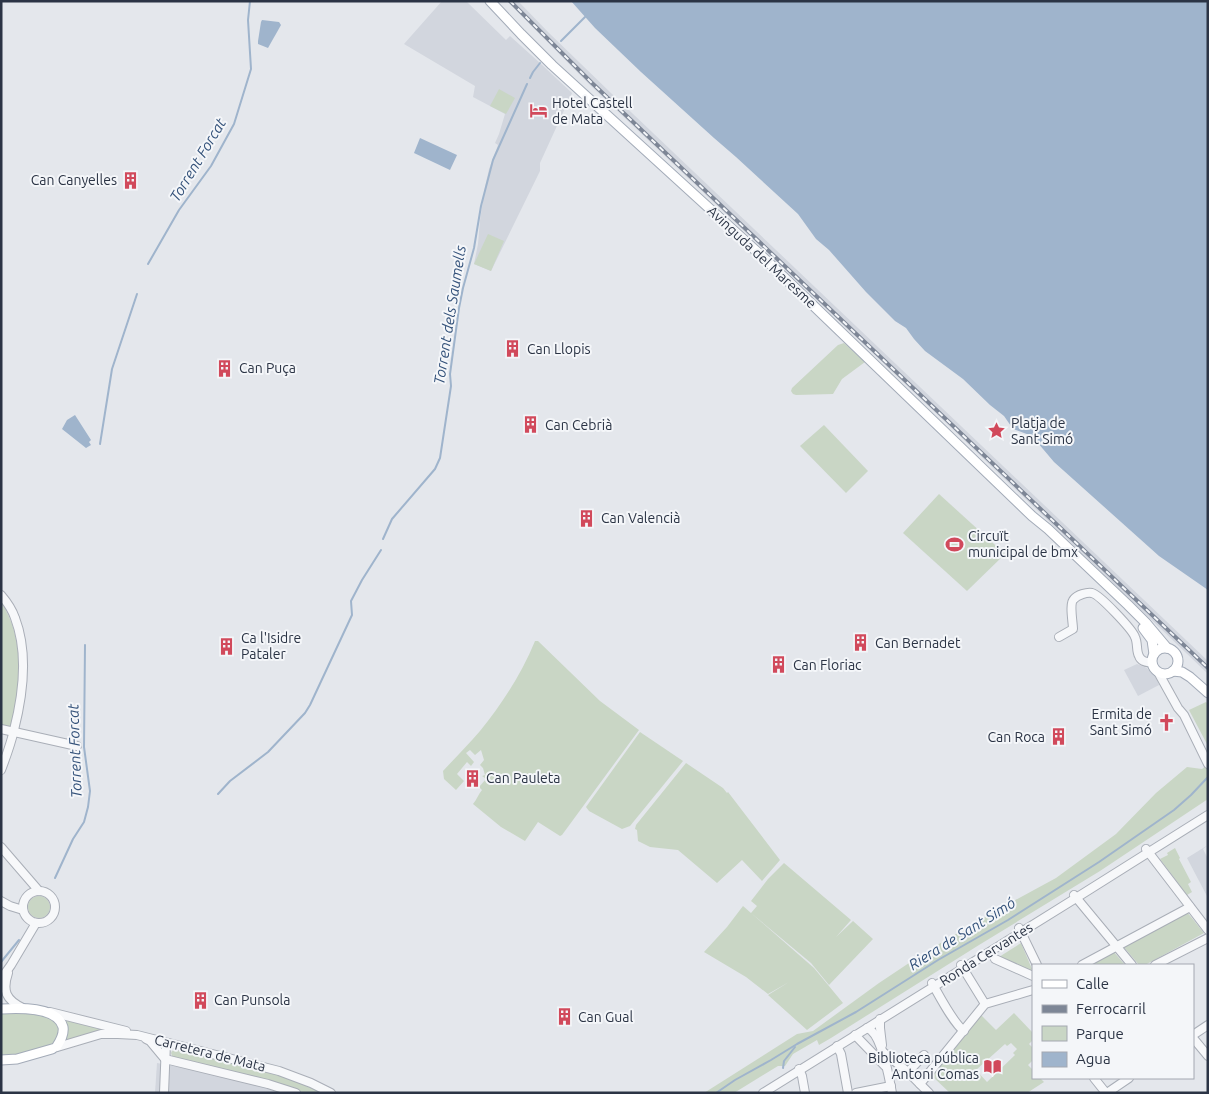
<svg xmlns="http://www.w3.org/2000/svg" width="1209" height="1094" viewBox="0 0 1209 1094" font-family="Ubuntu,sans-serif">
<rect width="100%" height="100%" fill="#e4e7ec"/>
<!-- built -->
<g fill="#d2d6de">
<path d="M442,1h24l40,39 4,-4 30,27 32,30 -32,70v8l-49,100 -17,-7 4,-20 2,-24 5,-33 4,-18 9,-24 -3,-2 4,-9 6,-20 -32,-17 2,-11 -71,-42z"/>
<path d="M507,1h11l31,32 63,61 532,506 64,61v13l-269,-258 -349,-331z"/>
<path d="M1137,664l10,4 10,11 2,6 -21,11 -14,-26z"/>
<path d="M1208,845l-5,4 5,10v39l-21,-40z"/>
<path d="M157,1063l111,21 28,9h-141z"/>
</g>
<!-- green -->
<g fill="#c9d6c5" fill-rule="evenodd">
<path d="M499,89l16,9 -9,16 -16,-8z"/>
<path d="M488,234l16,7 -13,30 -17,-7z"/>
<path d="M844,343l21,19 -23,17 -9,15 -37,1 -3,-1 -2,-3 1,-3 46,-43z"/>
<path d="M824,425l44,46 -22,22 -46,-47z"/>
<path d="M939,494l66,60 -38,37 -64,-58z"/>
<path d="M1,602c24,37 20,82 10,124l-1,1 -9,-2z"/>
<path d="M535,641h3l62,60 39,29 -77,105 -2,1 -22,-14 -13,19 -24,-14 -28,-23c4,-5 5,-9 9,-14l-3,-3 7,-8 -4,-3 3,-1 -2,-7 -3,-3 4,-5 -3,-10 -6,5 -5,-5 -4,3 8,9 -3,4 -4,-4 -10,12 7,7 -8,9 -12,-11 -1,-8c12,-13 25,-26 37,-40 22,-27 42,-58 55,-90z"/>
<path d="M1206,702l2,2v42l-19,-36z"/>
<path d="M640,732l43,29 -53,65 -8,3 -33,-18 -3,-4z"/>
<path d="M686,763l37,25 4,5 1,-1 52,68 -18,21 -20,-21 -25,23 -39,-33 -28,-3 -12,-6 -1,-11 -2,-1 1,-4z"/>
<path d="M1208,764v35l-108,72 -121,74 -148,93 -12,7 -2,-5 -24,14 -8,12h-7l-44,27h-30l93,-59 16,-3 66,-48 48,-32 70,-41 59,-32 60,-44 40,-41 31,-26 15,2z"/>
<path d="M1175,848l5,10 -1,1 12,23 -3,2 4,8 -5,3 -27,-36 8,-4 -1,-2z"/>
<path d="M784,863l67,57 -15,17 17,-16 20,18 -44,46 -18,-22 -60,-50 63,55 29,35 -36,27 -39,-35 21,-13 -21,12 -22,-17 -42,-25 23,-25 16,-21 8,7 6,-7 -6,-5 17,-22z"/>
<circle cx="39" cy="907" r="11"/>
<path d="M1187,912l17,21 -59,32h-6l-16,-19z"/>
<path d="M1021,943l11,26 -2,3 -31,-15z"/>
<path d="M1113,951l12,14h-39z"/>
<path d="M1,1012h28l24,5 7,10 -1,11 -7,8 -13,4 -38,8z"/>
<path d="M1014,1013l19,20v7l-4,4 4,4v12l-5,5 5,5v8h7l4,4 -17,11h-77l-18,-17 48,-62 16,16zM1011,1043l6,6 -4,4 2,2 -28,27 -11,-12 29,-26 2,2z"/>
<path d="M64,1019l47,11 -46,12 2,-14z"/>
<path d="M176,1050l106,26 22,9 18,8h-19l-30,-11 -100,-24 -2,-5 1,-2z"/>
</g>
<!-- water -->
<g fill="#9fb4cc">
<path d="M571,1h637v589l-49,-34 -105,-94 -22,-26 -19,-7 -9,-13 -14,-11 -27,-26 -38,-28 -11,-12 -8,-11 -11,-7 -29,-29 -37,-42 -13,-11 -18,-25 -62,-57 -22,-19 -73,-66 -46,-44z"/>
<path d="M262,20l17,2 2,3 -13,23 -10,-4v-3l3,-19z"/>
<path d="M420,138l37,17 -7,15 -36,-17z"/>
<path d="M75,415l16,25 -2,2 2,3 -5,3 -24,-19 5,-9z"/>
</g>
<g fill="none" stroke-linecap="round" stroke-linejoin="round">
<!-- stream -->
<g stroke="#9fb4cc" stroke-width="2">
<path d="M561,41l24,-24"/>
<path d="M530,78l3,-6 7,-9"/>
<path d="M148,264l31,-54 32,-44 23,-42 17,-55 -3,-49 2,-19"/>
<path d="M100,444l12,-75 25,-75"/>
<path d="M383,539l9,-20 43,-50 5,-11 11,-72 -1,-12 9,-66 4,-20 11,-40 7,-42 12,-46 34,-76"/>
<path d="M218,794l12,-13 38,-29 37,-39 5,-8 42,-90 -1,-14 11,-21 19,-30"/>
<path d="M55,878l18,-39 11,-17 4,-15 2,-16 -6,-44 1,-102"/>
<path d="M1,962l18,-22"/>
<path d="M783,1068l1,-7 11,-14"/>
<path d="M716,1093l19,-13 36,-20 26,-16 59,-32 82,-52 70,-40 91,-58 75,-52 17,-15 17,-18"/>
</g>
<defs>
<g id="minor">
<path d="M1,595c6,7 11,14 14,23 13,34 8,77 -1,112 -3,13 -8,27 -13,40"/>
<path d="M1059,637l14,-8c0,-6 -4,-26 1,-30 3,-4 13,-7 18,-6 8,2 40,36 43,44 3,6 1,14 4,19 2,6 8,6 13,7"/>
<path d="M1158,672l20,36 6,7 24,49"/>
<path d="M1,729l76,17"/>
<path d="M1,847l38,44"/>
<path d="M1146,849l62,81"/>
<circle cx="39" cy="907" r="16"/>
<path d="M1074,895l58,70"/>
<path d="M1,901l9,5 13,4"/>
<path d="M1019,928l18,37"/>
<path d="M995,959l38,17"/>
<path d="M961,965l24,39"/>
<path d="M1082,965l108,-58"/>
<path d="M1155,965l53,-27"/>
<path d="M8,973c-6,18 -2,27 15,35"/>
<path d="M1,979l10,-14 25,-42"/>
<path d="M932,983c7,12 21,40 32,48"/>
<path d="M50,1012l76,19"/>
<path d="M880,1019v9l2,17"/>
<path d="M867,1028c15,5 22,50 25,65"/>
<path d="M855,1035l30,31"/>
<path d="M1193,1035l15,-10"/>
<path d="M1193,1038l15,18"/>
<path d="M146,1039l4,2 15,18 103,25 28,9"/>
<path d="M837,1046l4,8 7,39"/>
<path d="M54,1048l47,-14h17l19,1 142,36 32,12 20,10"/>
<path d="M883,1052l25,20 21,21"/>
<path d="M799,1069l3,7 3,17"/>
<path d="M908,1072l16,-17"/>
<path d="M1094,1078l12,15"/>
<path d="M920,1084l65,-80 48,-14"/>
<path d="M164,1093l2,-50"/>
<path d="M763,1093l313,-195 132,-83"/>
<path d="M856,1093l35,-7"/>
<path d="M1107,1093l22,-15"/>
</g>
<g id="major">
<path d="M490,1l31,33 31,31 214,195 266,256 16,13 80,76 18,18 21,25"/>
<path d="M1143,628l9,12 2,14"/>
<circle cx="1165" cy="661" r="13"/>
<path d="M1173,671l9,1 8,5 18,16"/>
<path d="M1,1009c17,-1 56,-3 62,18 1,6 -2,13 -6,19"/>
<path d="M1,1060l16,-1 35,-10"/>
</g>
</defs>
<!-- minor casing -->
<use href="#minor" stroke="#a9aeb7" stroke-width="10"/>
<!-- major casing -->
<use href="#major" stroke="#a3abb8" stroke-width="11"/>
<!-- minor -->
<use href="#minor" stroke="#f7f8fa" stroke-width="8"/>
<!-- major -->
<use href="#major" stroke="#fff" stroke-width="9"/>
<defs>
<path id="rail" d="M510,1l82,82 616,585"/>
</defs>
<!-- rail casing -->
<use href="#rail" stroke="#7d8696" stroke-width="4"/>
<!-- rail -->
<use href="#rail" stroke="#f4f6f9" stroke-width="2" stroke-dasharray="5.5" stroke-linecap="butt"/>
</g>
<!-- icons -->
<defs>
<symbol id="hotel-bare" viewBox="-9 -9 18 18"><path d="M-6-4.5h1.5V1H6V5H4.5V3h-9V5H-6ZM-4 0a1.8 1.8 0 1 1 3.6 0ZM.5 0V-2.5h3Q6-2.5 6 0Z" fill="#d1495b" stroke="#f4f6f9" stroke-width="2.5" paint-order="stroke"/></symbol>
<symbol id="building-bare" viewBox="-9 -9 18 18"><path d="M-4-6H4V6H1V3H-1V6H-4ZM-2.5-4.3h1.7v1.8h-1.7ZM.8-4.3h1.7v1.8H.8ZM-2.5-1h1.7V.8h-1.7ZM.8-1h1.7V.8H.8Z" fill="#d1495b" stroke="#f4f6f9" stroke-width="2.5" paint-order="stroke"/></symbol>
<symbol id="sight-bare" viewBox="-9 -9 18 18"><path d="M0-6L1.8-2.2L6-1.7L2.9 1.2L3.7 5.4L0 3.3L-3.7 5.4L-2.9 1.2L-6-1.7L-1.8-2.2Z" fill="#d1495b" stroke="#f4f6f9" stroke-width="2.5" paint-order="stroke"/></symbol>
<symbol id="stadium-bare" viewBox="-9 -9 18 18"><path d="M0-5a6.5 5 0 1 0 0 10a6.5 5 0 1 0 0-10ZM-3.5-1.8h7v3.6h-7Z" fill="#d1495b" stroke="#f4f6f9" stroke-width="2.5" paint-order="stroke"/></symbol>
<symbol id="church-bare" viewBox="-9 -9 18 18"><path d="M-1.2-6h2.4v3.5h3.3v2.4h-3.3V6h-2.4V-.1h-3.3v-2.4h3.3Z" fill="#d1495b" stroke="#f4f6f9" stroke-width="2.5" paint-order="stroke"/></symbol>
<symbol id="library-bare" viewBox="-9 -9 18 18"><path d="M-6-4Q-3-5.5-.7-3.5V5Q-3 3-6 4ZM6-4Q3-5.5 .7-3.5V5Q3 3 6 4Z" fill="#d1495b" stroke="#f4f6f9" stroke-width="2.5" paint-order="stroke"/></symbol>
</defs>
<g fill-rule="evenodd">
<use href="#hotel-bare" x="526" y="98" width="25" height="25"/>
<use href="#building-bare" x="118" y="168" width="25" height="25"/>
<use href="#building-bare" x="500" y="336" width="25" height="25"/>
<use href="#building-bare" x="212" y="356" width="25" height="25"/>
<use href="#building-bare" x="518" y="412" width="25" height="25"/>
<use href="#sight-bare" x="984" y="418" width="25" height="25"/>
<use href="#building-bare" x="574" y="506" width="25" height="25"/>
<use href="#stadium-bare" x="942" y="532" width="25" height="25"/>
<use href="#building-bare" x="848" y="630" width="25" height="25"/>
<use href="#building-bare" x="214" y="634" width="25" height="25"/>
<use href="#building-bare" x="766" y="652" width="25" height="25"/>
<use href="#church-bare" x="1154" y="710" width="25" height="25"/>
<use href="#building-bare" x="1046" y="724" width="25" height="25"/>
<use href="#building-bare" x="460" y="766" width="25" height="25"/>
<use href="#building-bare" x="188" y="988" width="25" height="25"/>
<use href="#building-bare" x="552" y="1004" width="25" height="25"/>
<use href="#library-bare" x="980" y="1054" width="25" height="25"/>
</g>
<g text-anchor="middle" stroke-width="4" stroke-linejoin="round" paint-order="stroke">
<!-- poi labels -->
<g font-size="14" fill="#2b3445" stroke="#f4f6f9" text-anchor="start">
<text x="552" y="108">Hotel Castell<tspan x="552" dy="16">de Mata</tspan></text>
<text x="117" y="185" text-anchor="end">Can Canyelles</text>
<text x="527" y="354">Can Llopis</text>
<text x="239" y="373">Can Puça</text>
<text x="1011" y="428">Platja de<tspan x="1011" dy="16">Sant Simó</tspan></text>
<text x="545" y="430">Can Cebrià</text>
<text x="601" y="523">Can Valencià</text>
<text x="968" y="541">Circuït<tspan x="968" dy="16">municipal de bmx</tspan></text>
<text x="241" y="643">Ca l'Isidre<tspan x="241" dy="16">Pataler</tspan></text>
<text x="875" y="648">Can Bernadet</text>
<text x="793" y="670">Can Floriac</text>
<text x="1152" y="719" text-anchor="end">Ermita de<tspan x="1152" dy="16">Sant Simó</tspan></text>
<text x="1045" y="742" text-anchor="end">Can Roca</text>
<text x="486" y="783">Can Pauleta</text>
<text x="214" y="1005">Can Punsola</text>
<text x="578" y="1022">Can Gual</text>
<text x="979" y="1063" text-anchor="end">Biblioteca pública<tspan x="979" dy="16">Antoni Comas</tspan></text>
</g>
<!-- street labels -->
<g font-size="14" fill="#2b3445" stroke="#f4f6f9">
<text transform="translate(762 257) rotate(43)" y="5">Avinguda del Maresme</text>
<text transform="translate(986 954) rotate(-32)" y="5">Ronda Cervantes</text>
<text transform="translate(210 1053) rotate(14)" y="5">Carretera de Mata</text>
</g>
<!-- water labels -->
<g font-size="15" font-style="italic" fill="#34527a" stroke="#f4f6f9">
<text transform="translate(198 160) rotate(-59)" y="5">Torrent Forcat</text>
<text transform="translate(450 315) rotate(-81)" y="5">Torrent dels Saumells</text>
<text transform="translate(75 751) rotate(-92)" y="5">Torrent Forcat</text>
<text transform="translate(962 934) rotate(-32)" y="5">Riera de Sant Simó</text>
</g>
</g>
<!-- border -->
<rect width="1209" height="1094" fill="none" stroke="#2b3445" stroke-width="5"/>
<!-- legend -->
<rect x="1032" y="964" width="162" height="115" fill="#f4f6f9" stroke="#a4a8b1"/>
<rect x="1042" y="980" width="25" height="8" fill="#ffffff" stroke="#a4a8b1"/>
<text x="1076" y="989" font-size="15" fill="#2b3445">Calle</text>
<rect x="1042" y="1005" width="25" height="8" fill="#7d8696" stroke="#a4a8b1"/>
<text x="1076" y="1014" font-size="15" fill="#2b3445">Ferrocarril</text>
<rect x="1042" y="1026" width="25" height="15" fill="#c9d6c5" stroke="#a4a8b1"/>
<text x="1076" y="1039" font-size="15" fill="#2b3445">Parque</text>
<rect x="1042" y="1052" width="25" height="15" fill="#9fb4cc" stroke="#a4a8b1"/>
<text x="1076" y="1064" font-size="15" fill="#2b3445">Agua</text>
</svg>
